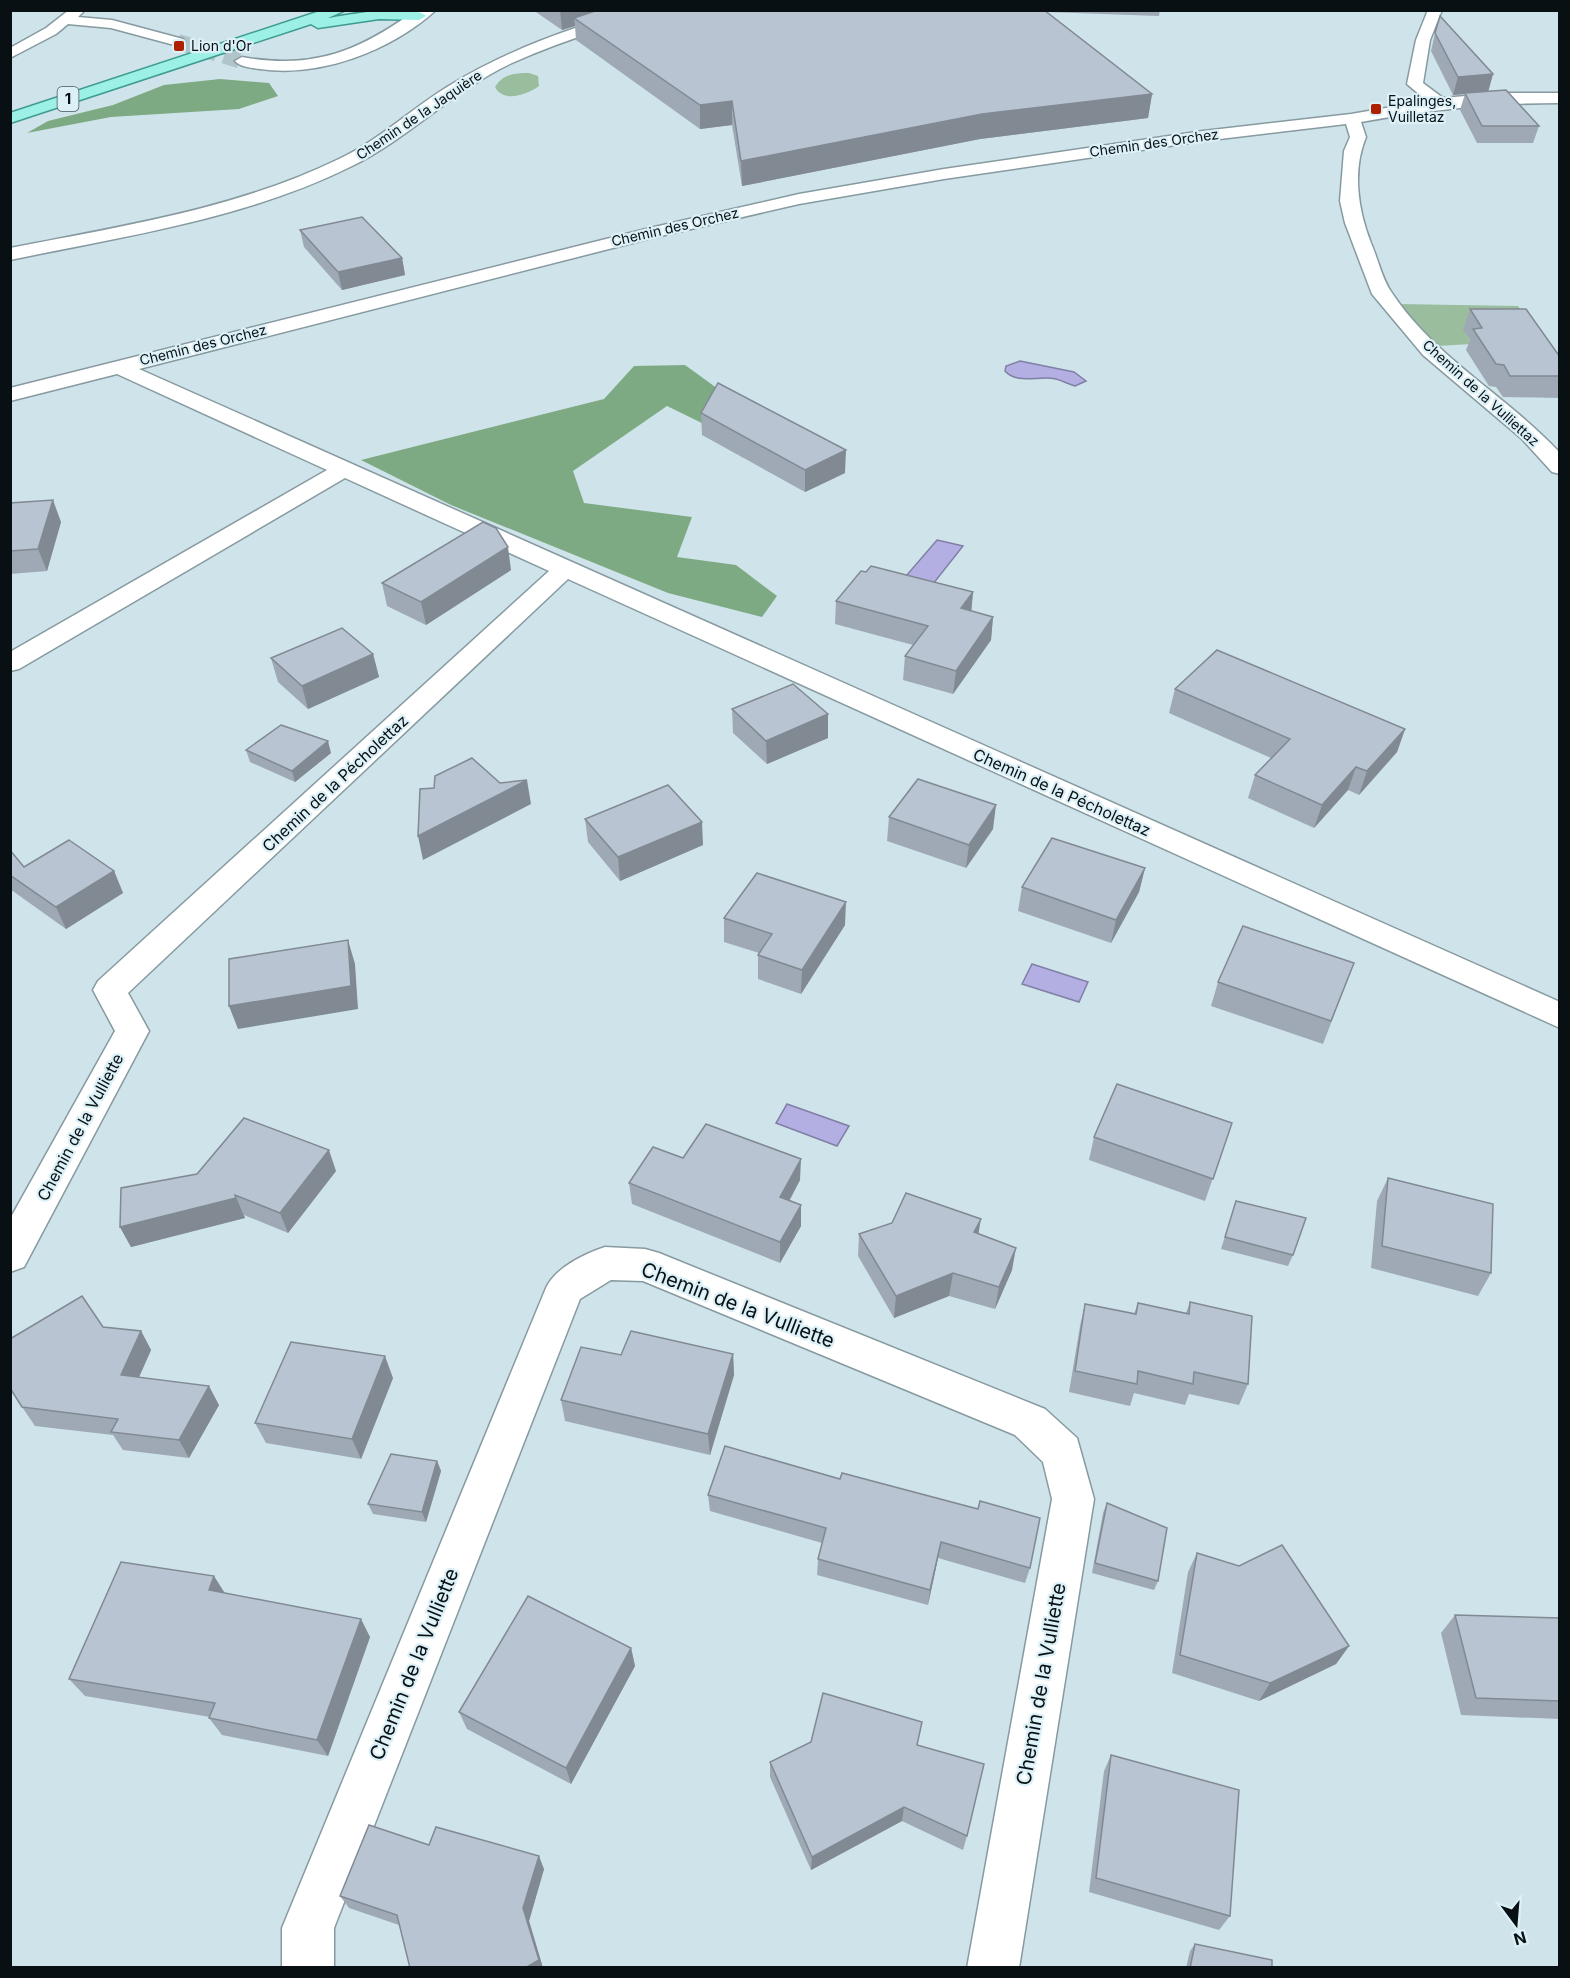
<svg xmlns="http://www.w3.org/2000/svg" width="1570" height="1978" viewBox="0 0 1570 1978" font-family="Inter,sans-serif">
<rect width="100%" height="100%" fill="#cfe4ea"/>
<!-- green -->
<g fill="#9abd9e">
<path d="M529,73l9,3 1,10c-12,9 -36,17 -44,1 8,-13 19,-14 34,-14z"/>
<path d="M1398,304l120,2 9,12 -63,12 8,14 -35,2z"/>
</g>
<!-- forest -->
<g fill="#7daa83">
<path d="M220,79l49,4 9,13 -39,13 -128,8 -84,16 21,-12 65,-16 51,-20z"/>
<path d="M685,365l40,29 -17,32 -41,-20 -94,65 11,32 108,14 -15,40 59,8 41,31 -15,21 -94,-24 -217,-88 -90,-45 243,-61 30,-33z"/>
</g>
<!-- water -->
<g fill="#b3afe3" stroke="#807fa5" stroke-width="1.5">
<path d="M1020,361l54,11 12,9 -11,5c-7,-2 -12,-5 -19,-7 -16,-4 -39,6 -51,-8l1,-5z"/>
<path d="M937,540l26,6 -30,38 -27,-8z"/>
<path d="M1032,964l56,18 -9,20 -57,-18z"/>
<path d="M787,1104l62,22 -12,20 -61,-23z"/>
</g>
<g fill="none" stroke-linecap="round" stroke-linejoin="round">
<!-- minor-tunnel -->
<path stroke="#b1c4ca" stroke-width="16" stroke-dasharray="16 8" stroke-linecap="butt" d="M178,42l64,19"/>
<defs>
<g id="minor">
<path d="M69,10h16l-7,7 34,3 71,19 2,3 -7,4 -67,-18 -43,-4 -12,10 -46,24v-10l36,-20z"/>
<path d="M416,10h20c-44,40 -115,68 -176,59 -8,-1 -20,-2 -25,-8l7,-4c72,13 117,-6 174,-47z"/>
<path d="M633,10h24c-11,10 -37,13 -52,18 -31,10 -62,21 -93,35 -58,27 -103,75 -160,103 -106,53 -227,70 -342,94v-12c112,-22 226,-39 329,-89 41,-19 74,-52 113,-75 56,-34 118,-56 181,-74z"/>
<path d="M1428,10h14l-12,30 -7,43 20,15 56,-5h61v10c-71,0 -130,7 -199,19l5,15c-14,34 -8,73 5,106 7,16 11,36 21,50 43,65 115,103 168,160v21l-8,-2 -31,-34 -98,-83 -51,-61 -27,-71 -5,-22 4,-50 6,-14 -4,-13 -143,17 -259,38 -145,25 -147,34 -513,131 1421,633v26l-992,-449 -440,414 21,38 -125,236 -14,5v-53l105,-188 -22,-41 5,-9 451,-410 -204,-93 -326,191 -9,2v-19l317,-182 -210,-96 -107,27v-13l640,-160 149,-34 145,-25 259,-38 148,-17 76,-13 -20,-17 9,-44z"/>
<path d="M605,1247l40,2 14,4 386,156 32,29 17,61 -75,469h-52l85,-469 -9,-37 -28,-27 -372,-154 -32,-1 -31,19 -246,629v40h-52v-40l264,-640c9,-20 38,-34 59,-41z"/>
</g>
<path id="major" d="M323,10h23l-18,8c19,-3 85,-16 98,-2l-7,4 -40,-1 -61,9 -7,-4 -301,99v-10z"/>
</defs>
<!-- minor casing -->
<use href="#minor" stroke="#869aa0" stroke-width="3"/>
<!-- major casing -->
<use href="#major" stroke="#3e9b90" stroke-width="3"/>
<!-- minor -->
<use href="#minor" fill="#fff" fill-rule="evenodd"/>
<!-- major -->
<use href="#major" fill="#9cf0e5" fill-rule="evenodd"/>
</g>
<!-- wall -->
<g fill="#9ea9b5">
<path d="M533,10h627l-1,6 -113,-4 106,82 -4,24 -168,21 -238,47 -10,-61 -32,4 -124,-89 -1,-14 -13,4z"/>
<path d="M1435,33l58,41 -5,18 51,34 -6,17h-56l-17,-33 5,-16 -12,1 -22,-44z"/>
<path d="M300,230l102,28 3,17 -63,15 -38,-43z"/>
<path d="M1470,309l90,48v41l-57,-1 -7,-10 -7,-1 -23,-36 4,-10 -7,-10z"/>
<path d="M701,413l144,60 -40,19 -103,-57z"/>
<path d="M10,503l51,19 -14,49 -37,3z"/>
<path d="M511,570l-85,55 -39,-19 -5,-23z"/>
<path d="M973,592l-2,19 22,6 -2,23 -38,54 -50,-14 2,-24 8,-11 -78,-21 1,-23z"/>
<path d="M373,654l6,23 -71,32 -30,-27 -7,-24z"/>
<path d="M1175,689l230,40 -8,23 -38,43 -11,-5 -34,38 -66,-30 7,-23 16,-17 -102,-45z"/>
<path d="M732,709l96,5v24l-61,26 -34,-31z"/>
<path d="M246,750l85,3 -36,29 -45,-20z"/>
<path d="M889,817l104,12 -27,39 -79,-27z"/>
<path d="M585,819l118,26 -83,36 -32,-39z"/>
<path d="M10,850l14,17 90,4 9,22 -57,36 -56,-40z"/>
<path d="M1145,868l-6,24 -28,51 -93,-32 4,-24z"/>
<path d="M724,918l121,7 -44,69 -43,-15v-24l1,-2 -35,-11z"/>
<path d="M1354,963l-31,81 -112,-38 7,-24z"/>
<path d="M1232,1123l-27,78 -116,-41 5,-23z"/>
<path d="M683,1158l117,22 -10,20 11,5v21l-21,37 -148,-59 -3,-21z"/>
<path d="M336,1171l-48,62 -44,-18 1,3 -114,29 -11,-20 1,-39z"/>
<path d="M1388,1178l103,95 -13,23 -107,-28 6,-67z"/>
<path d="M1236,1201l57,54 -5,11 -67,-17z"/>
<path d="M859,1234h119l34,36 -17,39 -46,-13 -55,22 -36,-62z"/>
<path d="M1190,1302l58,82 -9,21 -50,-11 -4,11 -51,-12 -4,13 -61,-14 11,-66 5,-22 49,10 4,-11 48,10z"/>
<path d="M103,1327l38,4 10,19 -12,27 80,28 -30,53 -66,-8 -10,-15 -78,-9 -13,-19z"/>
<path d="M733,1354l1,21 -24,80 -145,-34 -4,-21 60,-45z"/>
<path d="M393,1378l-32,81 -95,-16 -11,-20z"/>
<path d="M725,1446l305,122 -5,15 -87,-25 -10,47 -111,-30 1,-16 4,-16 -112,-32 -2,-16z"/>
<path d="M437,1461l4,10 -15,51 -53,-8 -5,-10z"/>
<path d="M1107,1503l51,78 -4,9 -62,-17 11,-60z"/>
<path d="M1197,1553l152,93 -13,18 -77,37 -87,-28 16,-101z"/>
<path d="M225,1593l145,44 -42,119 -106,-21 -13,-17 1,-1 -125,-21 -16,-17z"/>
<path d="M1455,1615l105,3v101l-99,-4 -20,-82z"/>
<path d="M631,1648l4,18 -64,118 -104,-55 -8,-17z"/>
<path d="M918,1745l49,91 -4,14 -61,-29 -91,49 -41,-93v-15z"/>
<path d="M1111,1755l119,161 -11,14 -130,-38 15,-121z"/>
<path d="M429,1845l115,24 -15,52 14,47h-133l-11,-43 -50,-17 -9,-12z"/>
<path d="M1195,1944l77,24h-86l4,-17z"/>
</g>
<!-- shaded-wall -->
<g fill="#818993">
<path d="M560,10h64l-50,8 1,8 -13,4z"/>
<path d="M1493,74l-5,18 -35,3 5,-18z"/>
<path d="M1152,94l-4,24 -168,21 -238,47 -1,-25 241,-47z"/>
<path d="M732,101v24l-32,4v-24z"/>
<path d="M402,258l3,17 -63,15 -4,-18z"/>
<path d="M846,450l-1,23 -40,19v-22z"/>
<path d="M53,500l8,22 -14,49 -9,-22z"/>
<path d="M508,547l3,23 -85,55 -5,-23z"/>
<path d="M973,592l-2,23 -10,-7z"/>
<path d="M993,617l-2,23 -38,54 3,-23z"/>
<path d="M373,654l6,23 -71,32 -6,-23z"/>
<path d="M828,714v24l-61,26 -1,-23z"/>
<path d="M1405,729l-8,23 -38,43 8,-24z"/>
<path d="M328,741l3,12 -36,29 -3,-11z"/>
<path d="M1356,767l-8,23 -34,38 8,-23z"/>
<path d="M527,780l4,24 -108,56 -5,-24z"/>
<path d="M996,805l-3,24 -27,39 3,-23z"/>
<path d="M702,822l1,23 -83,36 -2,-24z"/>
<path d="M1145,868l-6,24 -28,51 5,-23z"/>
<path d="M114,871l9,22 -57,36 -10,-22z"/>
<path d="M846,902l-1,23 -44,69 1,-24z"/>
<path d="M348,940l7,24 3,45 -120,20 -9,-23z"/>
<path d="M329,1150l7,21 -48,62 -8,-20z"/>
<path d="M801,1159l-1,21 -20,37v-20z"/>
<path d="M235,1195l10,23 -114,29 -11,-20z"/>
<path d="M801,1205v21l-21,37v-21z"/>
<path d="M981,1219l-4,23 -3,-10z"/>
<path d="M1016,1248l-4,22 -17,39 4,-22z"/>
<path d="M953,1273l-4,23 -55,22 2,-22z"/>
<path d="M141,1331l10,19 -19,43 -11,-18z"/>
<path d="M733,1354l1,21 -24,80 -2,-21z"/>
<path d="M385,1356l8,22 -32,81 -9,-20z"/>
<path d="M209,1386l10,19 -30,53 -10,-18z"/>
<path d="M437,1461l4,10 -15,51 -4,-10z"/>
<path d="M941,1542l-3,16 -10,47 2,-15z"/>
<path d="M214,1576l12,19 -17,-5z"/>
<path d="M361,1619l9,18 -42,119 -11,-16z"/>
<path d="M1349,1646l-13,18 -77,37 11,-18z"/>
<path d="M631,1648l4,18 -64,118 -5,-16z"/>
<path d="M904,1807l-2,14 -91,49 1,-13z"/>
<path d="M539,1856l5,13 -15,52 14,47h-18l-2,-60z"/>
</g>
<!-- building -->
<g fill="#b8c4d2" stroke="#818993" stroke-width="1.5">
<path d="M598,10h446l108,84 -170,20 -241,47 -9,-60 -32,4 -126,-87z"/>
<path d="M1440,16l53,58 -35,3 -23,-44z"/>
<path d="M1506,90l33,36h-57l-17,-33z"/>
<path d="M362,217l40,41 -64,14 -38,-42z"/>
<path d="M1470,309h56l34,48v19h-50l-6,-11 -8,-1 -23,-35 9,-1z"/>
<path d="M718,383l128,67 -41,20 -104,-57z"/>
<path d="M53,500l-15,49 -28,2v-48z"/>
<path d="M483,522l13,6 12,19 -87,55 -39,-19z"/>
<path d="M871,566l102,26 -12,16 32,9 -37,54 -51,-15 23,-30 -92,-25 25,-30 5,1z"/>
<path d="M342,628l31,26 -71,32 -31,-28z"/>
<path d="M1217,650l188,79 -38,42 -11,-4 -34,38 -67,-30 35,-36 -115,-50z"/>
<path d="M793,684l35,30 -62,27 -34,-32z"/>
<path d="M281,725l47,16 -36,30 -46,-21z"/>
<path d="M472,758l28,25 27,-3 -109,56 2,-47 14,-1 1,-12z"/>
<path d="M918,779l78,26 -27,40 -80,-28z"/>
<path d="M668,785l34,37 -84,35 -33,-38z"/>
<path d="M1052,838l93,30 -29,52 -94,-33z"/>
<path d="M69,840l45,31 -58,36 -46,-32v-25l14,17z"/>
<path d="M757,873l89,29 -44,68 -44,-15 14,-21 -48,-16z"/>
<path d="M1243,926l111,37 -23,58 -113,-39z"/>
<path d="M348,940l3,46 -122,20v-47z"/>
<path d="M1117,1084l115,39 -19,56 -119,-42z"/>
<path d="M244,1118l85,32 -49,63 -45,-18 1,3 -116,29 1,-39 76,-14z"/>
<path d="M706,1124l95,35 -21,38 21,8 -21,37 -151,-59 24,-36 30,11z"/>
<path d="M1388,1178l105,26 -2,69 -109,-27z"/>
<path d="M906,1193l75,26 -7,13 42,16 -17,39 -46,-14 -57,23 -37,-62 33,-11z"/>
<path d="M1236,1201l70,17 -13,37 -68,-18z"/>
<path d="M82,1296l21,31 38,4 -20,44 88,11 -30,54 -68,-8 7,-13 -96,-12 -12,-19v-49z"/>
<path d="M1190,1302l62,14 -4,68 -54,-12 -1,12 -55,-13 -1,13 -62,-13 10,-67 51,10 2,-11 51,11z"/>
<path d="M631,1331l102,23 -25,80 -147,-34 20,-53 40,8z"/>
<path d="M291,1342l94,14 -33,83 -97,-16z"/>
<path d="M725,1446l115,33 2,-6 136,36 2,-8 60,17 -10,50 -89,-26 -11,48 -112,-31 8,-31 -118,-33z"/>
<path d="M391,1454l46,7 -15,51 -54,-8z"/>
<path d="M1107,1503l60,25 -9,53 -63,-18z"/>
<path d="M1282,1545l67,101 -79,37 -90,-28 17,-102 42,13z"/>
<path d="M121,1562l93,14 -5,14 152,29 -44,121 -108,-22 6,-15 -146,-24z"/>
<path d="M528,1596l103,52 -65,120 -107,-56z"/>
<path d="M1455,1615l105,3v83l-84,-3z"/>
<path d="M823,1693l99,29 -5,23 67,19 -17,72 -63,-29 -92,50 -42,-95 41,-20z"/>
<path d="M1111,1755l128,35 -9,126 -134,-38z"/>
<path d="M369,1825l60,20 7,-18 103,29 -16,52 16,52 -14,8h-115l-13,-53 -57,-19z"/>
<path d="M1195,1944l77,16v8h-82z"/>
</g>
<!-- markers -->
<g fill="#ae2000" stroke="#dcf1f7" stroke-width="2">
<rect x="173" y="40" width="12" height="12" rx="3"/>
<rect x="1370" y="103" width="12" height="12" rx="3"/>
</g>
<g text-anchor="middle" stroke-width="4.5" stroke-linejoin="round" paint-order="stroke">
<!-- far-poi labels -->
<g font-size="14" fill="#091013" stroke="#dcf1f7" text-anchor="start">
<text x="191" y="51">Lion d'Or</text>
<text x="1388" y="106">Epalinges,<tspan x="1388" dy="16">Vuilletaz</tspan></text>
</g>
<!-- far-street labels -->
<g font-size="14" fill="#091013" stroke="#dcf1f7">
<text transform="translate(419 115) rotate(-34)" y="5">Chemin de la Jaquière</text>
<text transform="translate(1154 143) rotate(-8)" y="5">Chemin des Orchez</text>
<text transform="translate(675 227) rotate(-13)" y="5">Chemin des Orchez</text>
<text transform="translate(203 345) rotate(-14)" y="5">Chemin des Orchez</text>
<text transform="translate(1481 393) rotate(42)" y="5">Chemin de la Vulliettaz</text>
</g>
<!-- shield labels -->
<rect fill="#dcf1f7" stroke="#485457" stroke-width="1.5" x="57.5" y="87" width="21" height="24" rx="4.5"/>
<g font-size="15" font-weight="bold" fill="#091013">
<text x="68" y="104">1</text>
</g>
<!-- street labels -->
<g font-size="16" fill="#091013" stroke="#dcf1f7">
<text transform="translate(335 783) rotate(-43)" y="6">Chemin de la Pécholettaz</text>
<text transform="translate(1062 792) rotate(24)" y="6">Chemin de la Pécholettaz</text>
<text transform="translate(80 1127) rotate(-62)" y="6">Chemin de la Vulliette</text>
</g>
<!-- near-street labels -->
<g font-size="20" fill="#091013" stroke="#dcf1f7">
<text transform="translate(738 1305) rotate(21)" y="7">Chemin de la Vulliette</text>
<text transform="translate(414 1664) rotate(-68)" y="7">Chemin de la Vulliette</text>
<text transform="translate(1041 1684) rotate(-80)" y="7">Chemin de la Vulliette</text>
</g>
</g>
<!-- border -->
<rect width="1570" height="1978" fill="none" stroke="#091013" stroke-width="24"/>
<!-- north arrow -->
<g transform="translate(1516 1924) rotate(164)" stroke="#dcf1f7" stroke-width="4.5" paint-order="stroke">
<path d="M0-4.5L10 22L0 15L-10 22Z" fill="#091013"/>
<text y="-9" font-size="16" font-weight="bold" text-anchor="middle" fill="#091013">N</text>
</g>
</svg>
